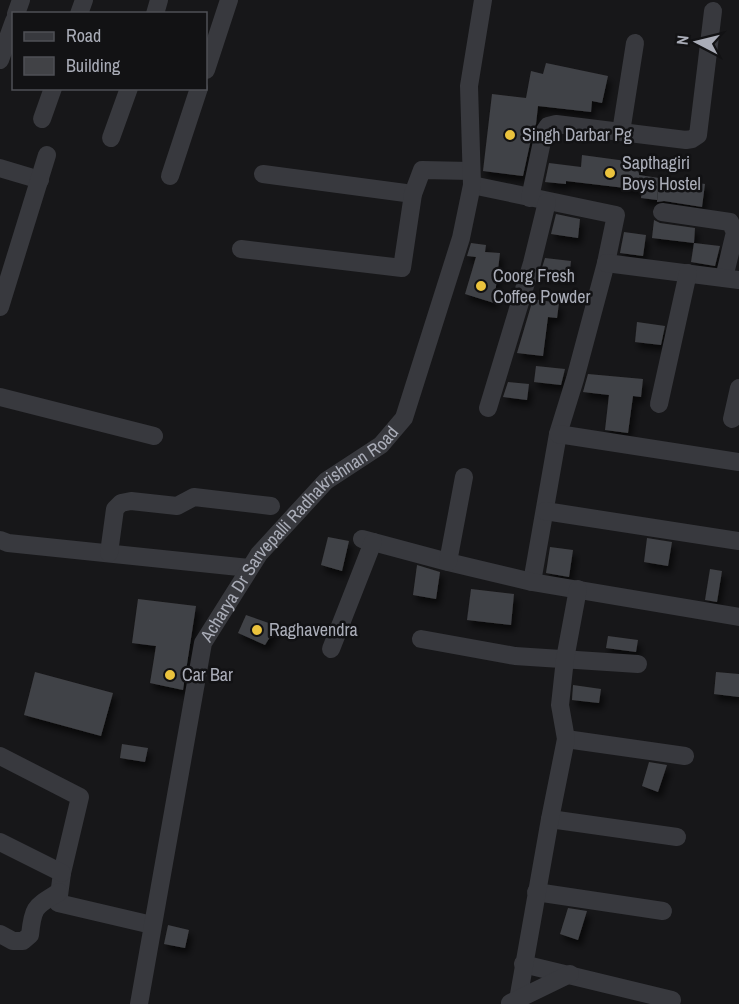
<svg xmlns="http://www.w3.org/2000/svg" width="739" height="1004" viewBox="0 0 739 1004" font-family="'Archivo Narrow',sans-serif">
<defs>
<filter id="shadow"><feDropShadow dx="3.5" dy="6" stdDeviation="3" flood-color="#0009"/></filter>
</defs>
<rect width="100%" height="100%" fill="#171719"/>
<!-- building -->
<g fill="#414246" filter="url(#shadow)">
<path d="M546,63l62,13 -6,27 -10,-2 -1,11 -53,-6 -2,18 -3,6 -10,46 -40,-5 9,-77 34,4 5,-27 12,3z"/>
<path d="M582,155l59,8 -2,12 20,3 -2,22 -16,-2 1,-8 -76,-9v3l-21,-2 4,-19 32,4z"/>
<path d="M683,181l22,3 -3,23 -38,-6 -7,1 1,-13 24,3z"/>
<path d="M556,214l24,5 -2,19 -27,-4z"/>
<path d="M654,220l6,3 35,5 -1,15 -42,-5z"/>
<path d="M624,232l22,3 -3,21 -23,-3z"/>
<path d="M471,243l15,2 -1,7 15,1 -6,50 -29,-9 11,-37 -9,-1z"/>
<path d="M694,243l26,3 -5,20 -24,-4z"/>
<path d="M545,258l26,3 -2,16 -29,-3z"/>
<path d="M533,299l26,4 -2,15 -9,-1 -5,39 -26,-3z"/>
<path d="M637,322l28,4 -4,19 -26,-3z"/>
<path d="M536,366l29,3 -4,16 -27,-3z"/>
<path d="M588,374l55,5 -2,18 -8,-1 -5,37 -23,-3 4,-35 -26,-3z"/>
<path d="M508,382l21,2 -2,16 -24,-3z"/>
<path d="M328,537l21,4 -7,30 -21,-6z"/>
<path d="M647,538l25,4 -4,24 -24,-4z"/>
<path d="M550,547l23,3 -4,27 -23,-4z"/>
<path d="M417,565l23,7 -4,27 -23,-4z"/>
<path d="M710,569l12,2 -5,31 -12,-2z"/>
<path d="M471,589l43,5 -3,31 -44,-5z"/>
<path d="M138,599l58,7 -13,84 -33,-7 6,-37 -24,-3z"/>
<path d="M246,615l31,11 -12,19 -27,-12z"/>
<path d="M608,636l30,4 -2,12 -30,-4z"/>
<path d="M35,672l78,21 -12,43 -77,-21z"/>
<path d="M716,672l23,2v23l-25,-3z"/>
<path d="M573,685l28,4 -2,14 -27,-3z"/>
<path d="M122,744l26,4 -3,14 -25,-4z"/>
<path d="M649,762l18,3 -9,27 -16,-6z"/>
<path d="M568,908l19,3 -9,29 -18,-6z"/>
<path d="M168,925l21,5 -4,18 -21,-4z"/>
</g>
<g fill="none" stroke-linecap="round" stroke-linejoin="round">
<!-- minor -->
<g stroke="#38393e" stroke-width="18">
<path d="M16,14l5,-14"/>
<path d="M79,14l5,-14"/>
<path d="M155,14l4,-14"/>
<path d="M0,60l14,-39"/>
<path d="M206,70l23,-70"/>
<path d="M42,119l11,-31"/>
<path d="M621,132l14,-89"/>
<path d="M111,138l18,-50"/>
<path d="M0,168l40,12"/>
<path d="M263,174l150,20"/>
<path d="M170,176l29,-88"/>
<path d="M472,185l144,30 -10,48 -31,116 -17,55 -26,148"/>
<path d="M530,198l14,-66 4,-6 8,-2 130,16 6,-1 6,-4 15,-124"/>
<path d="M662,212l68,10 5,10 -11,46"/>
<path d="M241,249l161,19 11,-74 9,-24 49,1"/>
<path d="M606,263l133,17"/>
<path d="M0,307l47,-152"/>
<path d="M0,397l154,39"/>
<path d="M659,404l29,-131"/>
<path d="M488,408l44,-145 15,-61"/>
<path d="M732,419l7,-31"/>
<path d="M558,434l181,28"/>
<path d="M545,511l194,30"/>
<path d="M362,539l86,23 84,20 207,35"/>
<path d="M0,540l8,3 241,25"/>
<path d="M109,553l6,-44 6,-6 10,-2 46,5 17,-9 77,9"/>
<path d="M448,562l16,-85"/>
<path d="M421,639l94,17 123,8"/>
<path d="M331,649l42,-107"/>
<path d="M566,739l119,17"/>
<path d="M0,756l80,41 -18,76 -4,30 94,22"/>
<path d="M550,819l127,18"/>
<path d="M0,842l62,31"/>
<path d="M536,892l127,19"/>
<path d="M0,934l13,7h10l7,-6c3,-29 5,-28 29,-43"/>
<path d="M523,964l149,36"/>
<path d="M518,1000l32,-181 16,-80 -6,-34 5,-46 13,-70"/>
<path d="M510,1003l60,-29"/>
<path id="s1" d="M139,1004l64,-361 56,-89 67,-73 55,-36 23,-27 57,-180 11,-53 -3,-99 14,-86"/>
</g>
</g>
<!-- markers -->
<g fill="#ebc33d" stroke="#121214" stroke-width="2">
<circle cx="510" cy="135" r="6"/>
<circle cx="610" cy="173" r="6"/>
<circle cx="481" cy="286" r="6"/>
<circle cx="257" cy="630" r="6"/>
<circle cx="170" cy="675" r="6"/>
</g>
<g text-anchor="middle" stroke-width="5" stroke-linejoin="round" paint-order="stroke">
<!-- poi labels -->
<g font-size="18" fill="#aaadb8" stroke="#121214" text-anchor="start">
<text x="522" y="141">Singh Darbar Pg</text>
<text x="622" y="169">Sapthagiri<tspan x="622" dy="21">Boys Hostel</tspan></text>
<text x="493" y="282">Coorg Fresh<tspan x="493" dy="21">Coffee Powder</tspan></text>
<text x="269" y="636">Raghavendra</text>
<text x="182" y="681">Car Bar</text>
</g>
<!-- street labels -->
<g font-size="18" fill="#aaadb8" stroke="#121214">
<text dy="6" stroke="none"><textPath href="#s1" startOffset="514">Acharya Dr Sarvepalli Radhakrishnan Road</textPath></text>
</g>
</g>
<!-- legend -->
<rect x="12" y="12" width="195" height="78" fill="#121214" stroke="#4f5056" stroke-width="1.5"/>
<rect x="24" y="32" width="30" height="9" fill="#38393e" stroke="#4f5056" stroke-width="1.5"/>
<text x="66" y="42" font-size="18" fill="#aaadb8">Road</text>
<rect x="24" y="57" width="30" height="18" fill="#414246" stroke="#4f5056" stroke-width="1.5"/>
<text x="66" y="72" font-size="18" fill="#aaadb8">Building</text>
<!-- north arrow -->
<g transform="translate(697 42) rotate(277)" stroke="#121214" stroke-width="4.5" paint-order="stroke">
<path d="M0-4.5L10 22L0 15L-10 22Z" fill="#aaadb8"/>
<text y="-9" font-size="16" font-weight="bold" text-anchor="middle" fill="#aaadb8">N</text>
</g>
</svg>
